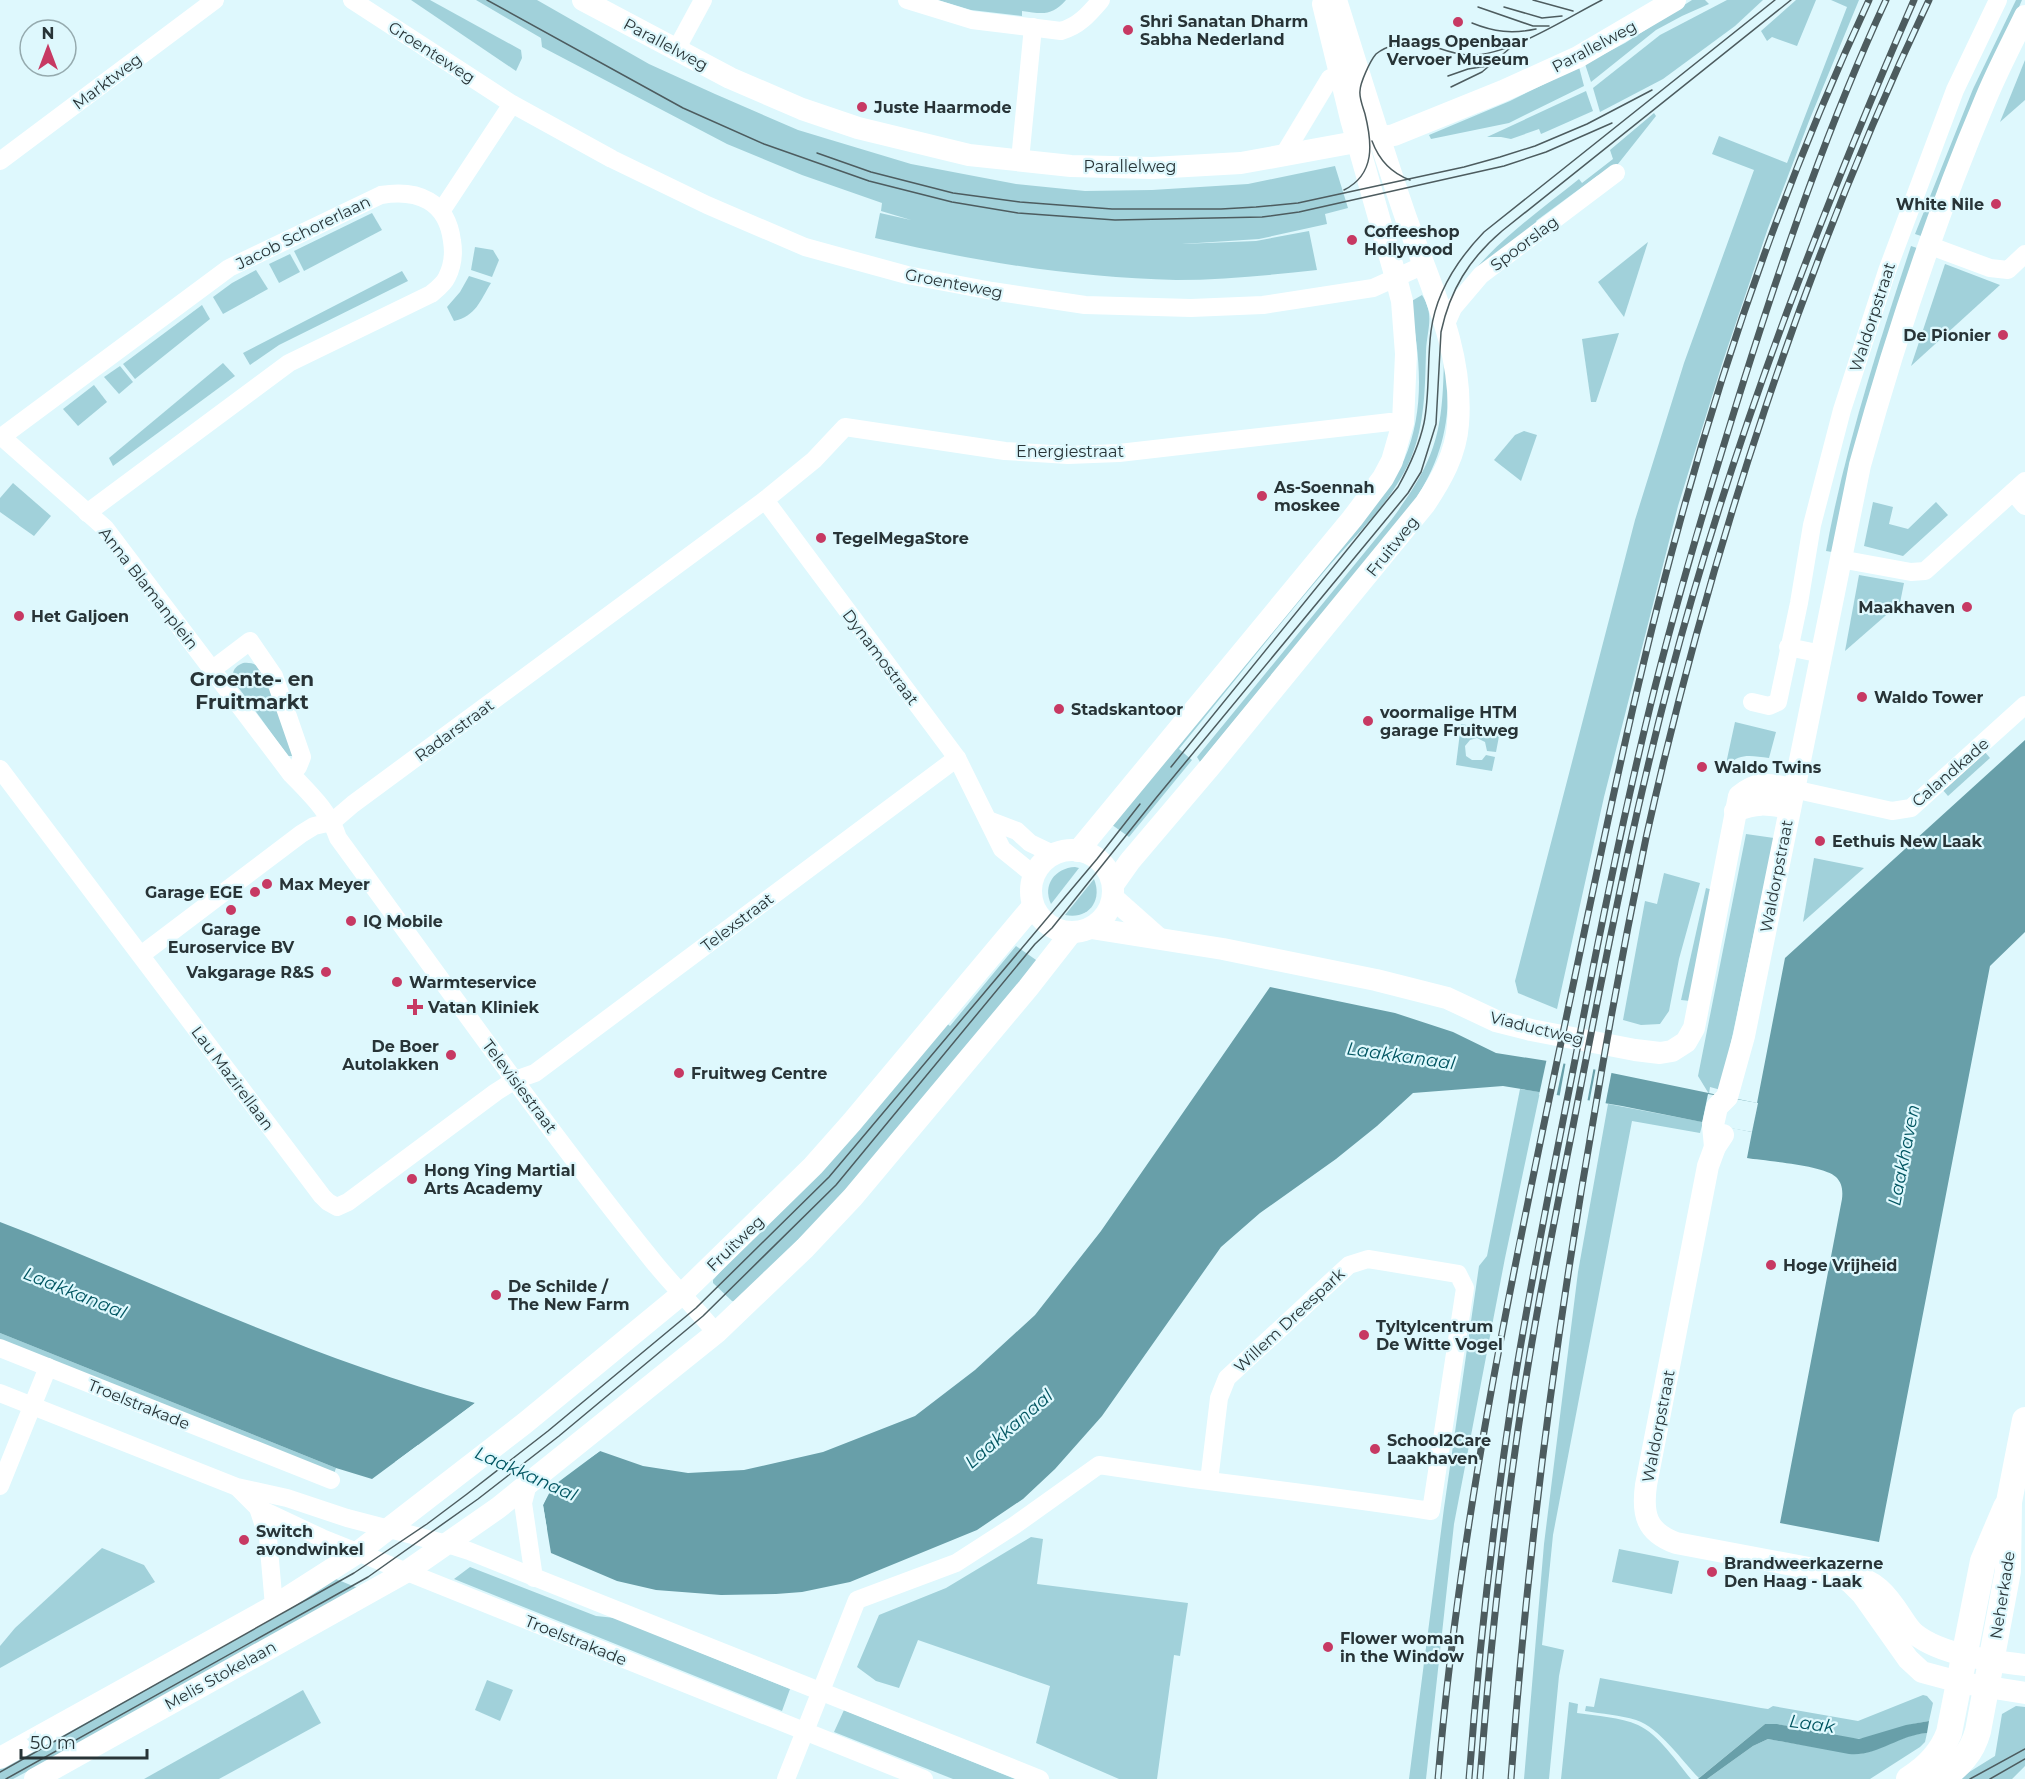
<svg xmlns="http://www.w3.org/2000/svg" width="2025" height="1779" viewBox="0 0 2025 1779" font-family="Montserrat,sans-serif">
<rect width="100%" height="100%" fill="#def8fd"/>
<!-- green -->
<g fill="#a1d1da">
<path d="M411,0h19l91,50 1,8 -6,13z"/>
<path d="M476,0h61l112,64 66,30 83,36 113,34 105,20 69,7 67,-1 96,-6 87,-18 13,42 -23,6 2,10 -68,15 -77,5 74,-3 53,-10 8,39c-47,5 -93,10 -141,10 -101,-2 -203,-19 -301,-42l5,-25 31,7 -30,-9 1,-8 -80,-28 -75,-31 -185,-97 -1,-9z"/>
<path d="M938,0h128c-14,16 -23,14 -44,11v5l-51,-6z"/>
<path d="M1692,0h13l4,4 -27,12 -26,14 -65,52 -6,-18 40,-21z"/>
<path d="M1727,0h36l-28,26 -72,53 -63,33 -7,-24 67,-53z"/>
<path d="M1796,0h20l-19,46 -25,-9 -5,4 -6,-10z"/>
<path d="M1831,0h28l-50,121 -41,107 -45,133 -45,145 -74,291 -47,212 -39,-16 -3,-12 120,-461 49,-157 70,-193 -42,-16 7,-18 68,27 60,-156z"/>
<path d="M2016,0h6l-101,236 -6,-2 58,-145z"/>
<path d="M2025,60v40l-25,22z"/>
<path d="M1579,67l5,19 -75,37 -78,16 -2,-4 81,-34z"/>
<path d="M1586,91l7,20 -52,23 -2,-5 -28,10 -10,-2h-14z"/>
<path d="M1654,113l2,3 -42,53 -17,7 -61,45 3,4 -66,47c30,-36 69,-63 106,-93l3,4 31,-24 -3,-9z"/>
<path d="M372,213l10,17 -78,41 -10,-20z"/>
<path d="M1648,242l-24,75 -26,-35z"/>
<path d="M1911,246l6,2 -85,304 -6,-1c19,-104 52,-205 85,-305z"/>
<path d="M475,247l18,3 6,10 -7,17 -21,-7z"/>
<path d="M290,254l10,18 -21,11 -10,-19z"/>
<path d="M1945,264l55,21 -89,81z"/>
<path d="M256,270l12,19 -45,25 -10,-17 19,-14z"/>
<path d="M402,271l6,10 -129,64 -29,20 -7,-12z"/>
<path d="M469,276l22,7c-11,18 -15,33 -37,38l-7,-14 13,-15z"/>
<path d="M1422,295c13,20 5,34 4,56 -1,37 -1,73 -15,107 -19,45 -58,79 -88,115 -49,58 -96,117 -144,176l13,11 -63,77 -21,-15 296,-362c22,-52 16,-103 6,-158z"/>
<path d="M202,305l8,14 -75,60 -12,-15z"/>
<path d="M1619,333l-23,69h-5l-9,-63z"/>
<path d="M1444,353c10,57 1,101 -30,149l-214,260 -3,-5 195,-238c46,-62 51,-89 52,-166z"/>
<path d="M223,363l12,13 -122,90 -4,-8z"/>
<path d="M120,366l13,16 -14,12 -15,-17z"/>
<path d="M94,385l13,17 -29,24 -15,-17z"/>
<path d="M1524,431l13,4 -16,46 -27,-21 21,-25z"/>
<path d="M13,483l38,33 -17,20 -34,-24v-14z"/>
<path d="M1873,502l20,5 -4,17 19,5 28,-27 12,13 -45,41 -39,-10z"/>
<path d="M1859,575l45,8 -4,20 -55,48z"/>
<path d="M243,663c11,-1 16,3 23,11l28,82h-6l-55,-76c-1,-9 1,-13 10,-17z"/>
<path d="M1735,722l41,10 -7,26c-21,-3 -35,-6 -45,15z"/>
<path d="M1461,724l39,7 -4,21 -9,-1 -2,-9 -8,-4 -7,2 -5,6 1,10 6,4h10l4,-5 9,2 -3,14 -36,-6z"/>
<path d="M1984,751l6,7 -42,38 -6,-7z"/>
<path d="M1746,834l28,4 -53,252 -11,-3 -1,7 -11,-18z"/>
<path d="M1814,858l50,10 -61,54z"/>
<path d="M1075,867l4,1 -28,36c-9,-19 4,-36 24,-37z"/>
<path d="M1664,873l36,10 -21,76 -10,52 -9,13 -19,1 -18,-5 22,-119 12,3z"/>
<path d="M1094,879c9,22 -6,41 -29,36z"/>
<path d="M1706,888l7,2 -23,111 -9,-1z"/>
<path d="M1016,946l23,16 -193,230 -110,110 -4,-1 -19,-18v-3l232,-258 5,4z"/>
<path d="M1520,1089l20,3 -35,166 -51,266 -28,255h-17l35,-271 35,-242 8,-10z"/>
<path d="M1608,1104l95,18 -3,11 -68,-12 -79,414 -11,110 22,5 -5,26 -10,103h-25l20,-235 34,-272z"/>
<path d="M0,1333l336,135 -3,9 -333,-134z"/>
<path d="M1031,1537l12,2 -6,45 151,19 -8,53 -6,-1 -17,124h-38l-83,-36 14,-57 -132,-46 -19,48 -23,-7 -19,-14 22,-52 67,-27z"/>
<path d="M102,1548l42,17 11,17 -155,86v-22l15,-18z"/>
<path d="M1619,1549l60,12 -7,33 -60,-12z"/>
<path d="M470,1567l126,49 19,2 175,71 -8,22 -328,-132z"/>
<path d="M331,1577l34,14 -352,188h-13v-15z"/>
<path d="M1600,1678l161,30 7,1 5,-3 85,15 65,-26 4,1 6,7 -4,18c-23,3 -42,12 -64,17 -16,4 -69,-10 -88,-14h-12l-66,54c-17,-17 -39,-50 -63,-58 -16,-5 -34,-6 -51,-9l1,-5 8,1z"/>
<path d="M487,1680l26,10 -13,31 -25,-11z"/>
<path d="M303,1690l18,33 -102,56h-75z"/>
<path d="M1569,1702l9,2 -1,9c20,3 43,4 61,12 20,9 39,37 53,54h-130z"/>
<path d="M2016,1706l9,1v59l-13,13h-54l37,-23 7,-42z"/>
<path d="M844,1710l171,69h-62l-119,-47z"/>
<path d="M1927,1733l-2,9 -5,5 -50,32h-163l46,-33 15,-7 90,15c24,-3 44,-20 69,-21z"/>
</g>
<!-- water -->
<g fill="#689fa9">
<path d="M2025,740v192l-35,34 -111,576 -99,-19 62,-324c1,-9 0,-16 -6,-22 -12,-12 -71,-16 -89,-19l5,-26 -130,-26 -119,-20 -90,7 -36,33 -41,33 -76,54 -39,34 -119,169 -47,53 -32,30 -46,31 -127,52 -48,10 -26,2 -55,1 -65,-5 -39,-9 -66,-28 -8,-48 4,-9 -129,-51 -46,34 -36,-11 -336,-135v-111c158,61 311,137 475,181l-21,16 118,51 28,-19 43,15 45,7 56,-3 79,-18 92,-36 60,-46 60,-55 66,-84 169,-244 125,26 58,19 43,21 77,12 184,38 28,-145z"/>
<path d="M1929,1721l-2,12c-28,2 -51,24 -78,21l-81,-15 -15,7 -46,33h-9l67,-55h12l82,15 47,-14z"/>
</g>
<!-- pier -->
<g fill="#def8fd">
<path d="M1547,1058l17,3 -8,37 -17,-3z"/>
<path d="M1566,1061l28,5 -7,37 -28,-4z"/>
<path d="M1596,1067l16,3 -7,36 -16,-2z"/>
<path d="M1708,1094l50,9 -6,29 -50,-9z"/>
<path d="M475,1403l2,2 -17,13 112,49 24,-17 4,1 -47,35 -10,19 4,24 -3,-1 -4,-23 4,-7 -126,-49 -20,15 -3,-2z"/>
</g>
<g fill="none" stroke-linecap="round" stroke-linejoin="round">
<!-- minor -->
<g stroke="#fff" stroke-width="18">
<path d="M352,0l160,104 100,55 95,46 98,42 102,28 85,16 93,14 106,3 72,-3 110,-17 51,-23"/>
<path d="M907,0l65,20 89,11c18,-5 28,-17 40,-31"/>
<path d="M676,50l27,-50"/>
<path d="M1283,156l47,-78 10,-4"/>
<path d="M1020,160l13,-133"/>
<path d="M0,161l215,-161"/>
<path d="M442,210l70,-106"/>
<path d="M1928,245l62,23 18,2 17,-16"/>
<path d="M1445,326l8,-18 28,-33 135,-102"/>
<path d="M2,437l103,91 186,246c19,20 38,37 47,64 104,142 205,286 315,423 20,25 43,47 63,72"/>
<path d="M0,438l229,-170 152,-73c37,-6 66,6 71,46 2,12 1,24 -5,36 -3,7 -10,12 -16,17l-142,69 -202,150"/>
<path d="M2013,492l12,14"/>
<path d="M765,500l192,258 45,91 32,26"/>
<path d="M1840,559l71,13 14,-1 100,-90"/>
<path d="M1788,647l34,7"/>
<path d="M213,669l37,-28 24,35 28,81 -4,10 -7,7"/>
<path d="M1752,702l17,4 9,-4 21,-99 13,-78 30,-115 45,-139 68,-181 43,-90"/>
<path d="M0,769l322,427 6,6 9,5 11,-5 148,-110 19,-12 20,-7 422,-315"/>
<path d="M1793,789l99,22 19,-3 114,-103"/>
<path d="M988,820l29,11 13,12 23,11"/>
<path d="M141,955l160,-121 13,-8 18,-4 21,-18 412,-304 49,-40 31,-33 160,24 63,4 51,-2 271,-31 13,1"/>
<path d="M0,1348l331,132"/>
<path d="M0,1393l237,94 50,11 60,20 100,26 22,7 571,228"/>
<path d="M528,1484l-5,19 11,75"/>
<path d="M0,1486l48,-119"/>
<path d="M238,1488l20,20 64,30 602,241"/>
<path d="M258,1508l10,30 6,68"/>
<path d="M786,1779l71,-179 99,-37 59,-38 84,-60 94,14c80,10 159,20 238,32l34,-223 -7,-14 -90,-15 -19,6 -122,113 -8,20 -10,83"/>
</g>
<!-- tertiary -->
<g stroke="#fff" stroke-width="22">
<path d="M583,0l147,78 72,31 56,19 111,27 102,11 81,2 89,-5 153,-28 109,-44 75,-34 97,-57"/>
<path d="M1735,811c22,-9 32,-7 55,-3"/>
<circle cx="1072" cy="891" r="41"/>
<path d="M1078,851l274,-332 31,-41 9,-17 11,-38 3,-69 -4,-53 -6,-23 -45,-159 -28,-115"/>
<path d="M1113,885l17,-24 79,-93 216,-264c16,-24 31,-50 33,-80 6,-73 -28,-139 -52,-206 -25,-72 -47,-145 -70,-218"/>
<path d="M1113,898l44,39"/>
<path d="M1091,928l132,21 153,31 71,18 49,23 35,9 104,20 25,3 12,-2 14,-9 8,-14 45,-232c21,-17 30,-11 54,-7"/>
<path d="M1723,1135l-8,12 -7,19 -62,319c-4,29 0,47 30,58l159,30 15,9 12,12 46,65 14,13 41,11 62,10"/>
<path d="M1715,1147l-2,-22 4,-18 10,-10 17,-61 116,-571c34,-123 74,-244 124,-362 12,-30 27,-58 41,-87"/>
<path d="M1849,1574c27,7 37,19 52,42 4,6 8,13 14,18 26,21 77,27 110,31"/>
<path d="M0,1758l274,-152 83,-53 168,-130 158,-130 130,-127 39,-44 181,-216"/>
<path d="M35,1779l371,-207 92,-64 218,-175 89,-85 48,-51 175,-209 43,-55"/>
</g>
<!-- secondary -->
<g stroke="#fff" stroke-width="26">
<path d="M1909,1779c18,-11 32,-25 40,-46l34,-172 23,-54"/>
<path d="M1941,1779c18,-13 31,-26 37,-48l30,-160 1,-69 16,-82"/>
</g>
<!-- tram -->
<g stroke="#4d5c5f" stroke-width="1.5">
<path d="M487,0l196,108 81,36 105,37 83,21 66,11 97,7 147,-3 37,-5 205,-46 42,-14 66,-29"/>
<path d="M1533,0l40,11"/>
<path d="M1478,7l55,19h16"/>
<path d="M1504,7l38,11 20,-2"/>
<path d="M1472,23c22,9 40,11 64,6"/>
<path d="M1448,76l20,-7 19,-3"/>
<path d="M1451,87l31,-15 27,-23"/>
<path d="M1372,141c7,19 19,32 38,39"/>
<path d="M817,153l54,19 82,21 67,9 92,7h109l35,-2 42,-4 166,-36 36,-10 35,-11 52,-22 65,-34"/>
<path d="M1344,190c32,-16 28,-48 21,-76 -2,-7 -6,-16 -5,-23 0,-8 10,-30 16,-37 6,-5 14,-8 21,-10 26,-8 45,10 71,11 40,2 98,-37 134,-55"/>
<path d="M1171,767l227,-280c11,-20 21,-41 26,-64 6,-30 3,-61 7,-92 5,-39 26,-71 53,-99l291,-232"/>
<path d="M0,1772l354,-199 73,-49 40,-30 81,-63 148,-123 133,-131 268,-318 43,-55"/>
<path d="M6,1779l362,-202 110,-78 81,-63 144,-120 133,-131 199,-241 17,-16 104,-130 252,-305 13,-21 15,-48 5,-92c9,-42 28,-73 61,-101l289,-231"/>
<path d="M1970,1779l55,-30"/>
<path d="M1990,1779l35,-20"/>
</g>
<defs>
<g id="rail">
<path d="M1438,1779c21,-252 73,-499 125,-746 36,-169 69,-338 115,-504 49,-181 112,-359 191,-529"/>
<path d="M1469,1779c10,-132 25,-263 45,-394 18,-112 41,-223 63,-335 22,-115 45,-229 73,-343 27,-110 60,-219 94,-327 41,-129 85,-257 142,-380"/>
<path d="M1480,1779c9,-117 21,-233 38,-349 15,-104 36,-207 56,-309 34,-176 68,-351 118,-523 59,-205 137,-403 222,-598"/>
<path d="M1511,1779c16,-224 45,-447 84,-669 15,-90 32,-181 51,-272 63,-284 158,-575 283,-838"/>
</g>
</defs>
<!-- rail casing -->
<use href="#rail" stroke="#4d5c5f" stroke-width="7"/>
<!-- rail -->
<use href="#rail" stroke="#def8fd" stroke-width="4.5" stroke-dasharray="14" stroke-linecap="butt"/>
</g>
<!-- markers -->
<g fill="#c73963" stroke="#def8fd" stroke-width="2">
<circle cx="1458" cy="22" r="6"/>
<circle cx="1128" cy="30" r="6"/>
<circle cx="862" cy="107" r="6"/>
<circle cx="1996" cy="204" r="6"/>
<circle cx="1352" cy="240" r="6"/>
<circle cx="2003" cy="335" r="6"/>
<circle cx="1262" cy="496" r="6"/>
<circle cx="821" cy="538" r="6"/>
<circle cx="1967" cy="607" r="6"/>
<circle cx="19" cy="616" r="6"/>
<circle cx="1862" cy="697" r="6"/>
<circle cx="1059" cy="709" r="6"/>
<circle cx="1368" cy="721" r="6"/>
<circle cx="1702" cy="767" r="6"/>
<circle cx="1820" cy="841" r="6"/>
<circle cx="267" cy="884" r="6"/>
<circle cx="255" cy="892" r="6"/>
<circle cx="231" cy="910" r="6"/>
<circle cx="351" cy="921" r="6"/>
<circle cx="326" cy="972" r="6"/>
<circle cx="397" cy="982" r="6"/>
<path d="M412 998h6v6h6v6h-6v6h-6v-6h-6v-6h6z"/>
<circle cx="451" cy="1055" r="6"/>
<circle cx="679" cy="1073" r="6"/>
<circle cx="412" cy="1179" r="6"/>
<circle cx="1771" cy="1265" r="6"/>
<circle cx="496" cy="1295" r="6"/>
<circle cx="1364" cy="1335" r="6"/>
<circle cx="1375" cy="1449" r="6"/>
<circle cx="244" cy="1540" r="6"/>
<circle cx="1712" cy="1572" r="6"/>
<circle cx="1328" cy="1647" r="6"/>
</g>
<g text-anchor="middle" stroke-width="4.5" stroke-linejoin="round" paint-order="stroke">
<!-- poi labels -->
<g font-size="16" font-weight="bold" fill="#283437" stroke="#def8fd" text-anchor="start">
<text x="1140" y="27">Shri Sanatan Dharm<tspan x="1140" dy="18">Sabha Nederland</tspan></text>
<text x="1458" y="47" text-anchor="middle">Haags Openbaar<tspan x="1458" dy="18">Vervoer Museum</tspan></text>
<text x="874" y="113">Juste Haarmode</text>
<text x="1984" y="210" text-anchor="end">White Nile</text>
<text x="1364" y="237">Coffeeshop<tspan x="1364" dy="18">Hollywood</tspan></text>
<text x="1991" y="341" text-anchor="end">De Pionier</text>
<text x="1274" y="493">As-Soennah<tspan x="1274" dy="18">moskee</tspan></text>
<text x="833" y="544">TegelMegaStore</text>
<text x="1955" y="613" text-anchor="end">Maakhaven</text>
<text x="31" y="622">Het Galjoen</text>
<text x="1874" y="703">Waldo Tower</text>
<text x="1071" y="715">Stadskantoor</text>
<text x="1380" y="718">voormalige HTM<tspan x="1380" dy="18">garage Fruitweg</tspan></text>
<text x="1714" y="773">Waldo Twins</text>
<text x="1832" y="847">Eethuis New Laak</text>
<text x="279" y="890">Max Meyer</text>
<text x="243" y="898" text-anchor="end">Garage EGE</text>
<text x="363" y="927">IQ Mobile</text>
<text x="231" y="935" text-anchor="middle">Garage<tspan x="231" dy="18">Euroservice BV</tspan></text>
<text x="314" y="978" text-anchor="end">Vakgarage R&amp;S</text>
<text x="409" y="988">Warmteservice</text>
<text x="428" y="1013">Vatan Kliniek</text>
<text x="439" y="1052" text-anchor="end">De Boer<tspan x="439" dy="18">Autolakken</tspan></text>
<text x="691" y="1079">Fruitweg Centre</text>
<text x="424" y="1176">Hong Ying Martial<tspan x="424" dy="18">Arts Academy</tspan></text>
<text x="1783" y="1271">Hoge Vrijheid</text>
<text x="508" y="1292">De Schilde /<tspan x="508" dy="18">The New Farm</tspan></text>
<text x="1376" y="1332">Tyltylcentrum<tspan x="1376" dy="18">De Witte Vogel</tspan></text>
<text x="1387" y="1446">School2Care<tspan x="1387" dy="18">Laakhaven</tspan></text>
<text x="256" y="1537">Switch<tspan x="256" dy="18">avondwinkel</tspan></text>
<text x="1724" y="1569">Brandweerkazerne<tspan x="1724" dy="18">Den Haag - Laak</tspan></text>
<text x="1340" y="1644">Flower woman<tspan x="1340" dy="18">in the Window</tspan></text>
</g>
<!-- street labels -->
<g font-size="16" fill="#283437" stroke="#def8fd">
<text transform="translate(666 44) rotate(28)" y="6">Parallelweg</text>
<text transform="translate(1594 46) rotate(-28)" y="6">Parallelweg</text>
<text transform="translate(432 52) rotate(33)" y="6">Groenteweg</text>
<text transform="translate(107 81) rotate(-37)" y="6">Marktweg</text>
<text x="1130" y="172">Parallelweg</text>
<text transform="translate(303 232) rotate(-26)" y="6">Jacob Schorerlaan</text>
<text transform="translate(1524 243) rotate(-37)" y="6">Spoorslag</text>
<text transform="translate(954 283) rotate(11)" y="6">Groenteweg</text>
<text transform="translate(1872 317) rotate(-72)" y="6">Waldorpstraat</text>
<text x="1070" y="457">Energiestraat</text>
<text transform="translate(1392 546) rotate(-51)" y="6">Fruitweg</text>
<text transform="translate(149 588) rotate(52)" y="6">Anna Blamanplein</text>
<text transform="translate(881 657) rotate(53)" y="6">Dynamostraat</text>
<text transform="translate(454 730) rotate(-36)" y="6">Radarstraat</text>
<text transform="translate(1950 772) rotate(-41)" y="6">Calandkade</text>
<text transform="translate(1776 876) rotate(-79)" y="6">Waldorpstraat</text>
<text transform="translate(737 922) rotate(-37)" y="6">Telexstraat</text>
<text transform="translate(1537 1028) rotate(14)" y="6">Viaductweg</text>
<text transform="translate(233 1078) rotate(53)" y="6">Lau Mazirellaan</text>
<text transform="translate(520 1086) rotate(53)" y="6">Televisiestraat</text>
<text transform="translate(735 1243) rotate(-44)" y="6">Fruitweg</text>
<text transform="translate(1289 1320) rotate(-43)" y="6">Willem Dreespark</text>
<text transform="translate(139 1404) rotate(22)" y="6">Troelstrakade</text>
<text transform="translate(1658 1426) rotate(-79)" y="6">Waldorpstraat</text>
<text transform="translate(2002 1595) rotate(-81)" y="6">Neherkade</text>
<text transform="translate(576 1640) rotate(22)" y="6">Troelstrakade</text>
<text transform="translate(220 1675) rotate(-29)" y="6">Melis Stokelaan</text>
</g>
<!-- water labels -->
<g font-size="18" font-style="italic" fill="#005561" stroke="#def8fd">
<text transform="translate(1401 1056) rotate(8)" y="6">Laakkanaal</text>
<text transform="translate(1904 1155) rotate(-79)" y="6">Laakhaven</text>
<text transform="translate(75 1293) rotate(22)" y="6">Laakkanaal</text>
<text transform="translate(1009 1429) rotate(-41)" y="6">Laakkanaal</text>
<text transform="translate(526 1474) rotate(24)" y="6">Laakkanaal</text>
<text transform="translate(1812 1724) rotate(8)" y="6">Laak</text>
</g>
<!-- quarter labels -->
<g font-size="20" font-weight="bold" fill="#283437" stroke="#def8fd">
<text x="252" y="686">Groente- en<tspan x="252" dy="23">Fruitmarkt</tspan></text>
</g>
</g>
<!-- north arrow -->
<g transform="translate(48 48)"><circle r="28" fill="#def8fd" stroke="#95aaae" stroke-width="1.5"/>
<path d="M0-4.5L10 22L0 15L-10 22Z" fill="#c73963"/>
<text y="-9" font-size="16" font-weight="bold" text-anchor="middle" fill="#283437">N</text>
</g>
<!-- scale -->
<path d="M21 1749v9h126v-9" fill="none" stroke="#283437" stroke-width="3"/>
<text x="30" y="1749" font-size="18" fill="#283437" stroke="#def8fd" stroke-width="4.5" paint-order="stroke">50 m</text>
</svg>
